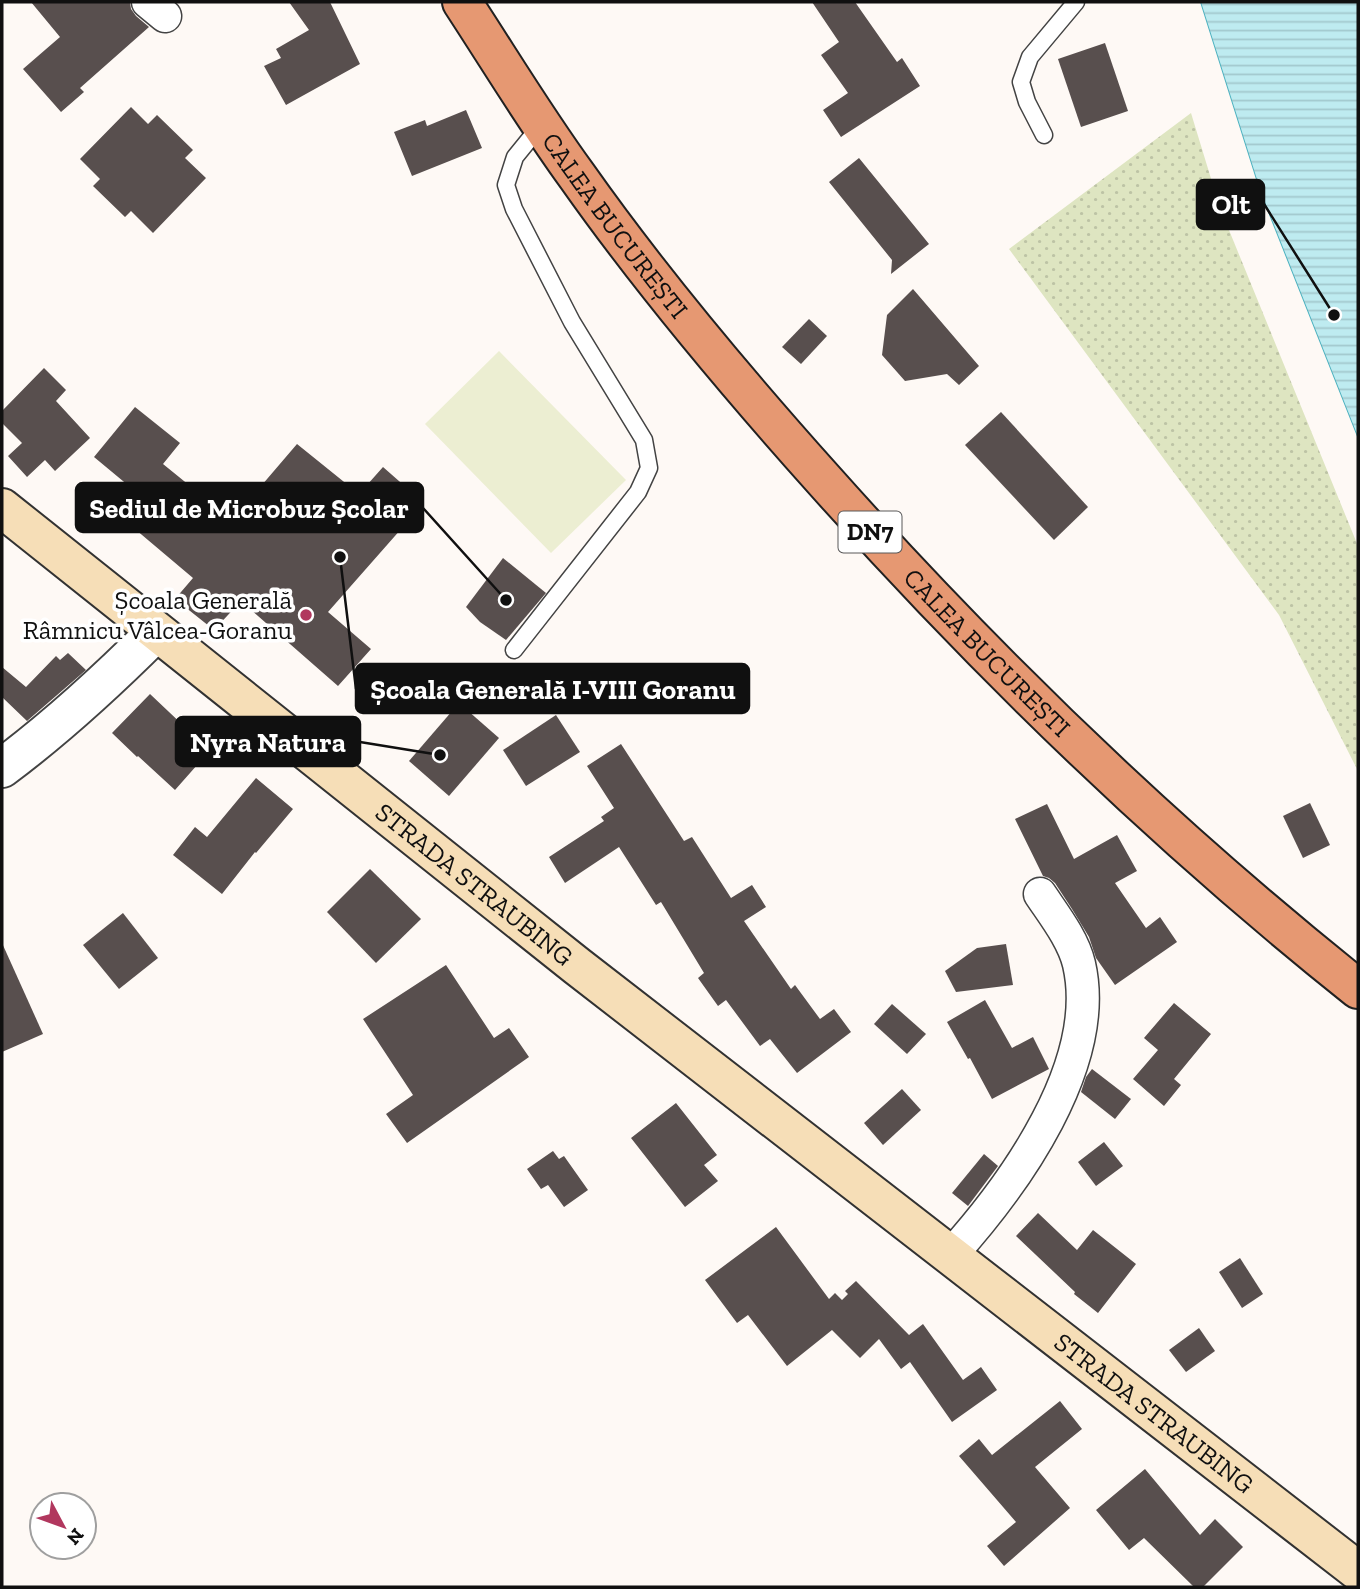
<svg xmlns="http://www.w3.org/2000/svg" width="1360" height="1589" viewBox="0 0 1360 1589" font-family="'Zilla Slab',serif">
<defs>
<pattern id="grass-dots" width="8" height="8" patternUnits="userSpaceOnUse" patternTransform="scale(1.75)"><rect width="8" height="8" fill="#dee5c1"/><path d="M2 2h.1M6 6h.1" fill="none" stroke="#bdc3a5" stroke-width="1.8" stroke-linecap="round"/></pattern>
<pattern id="water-rules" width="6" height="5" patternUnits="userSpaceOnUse" patternTransform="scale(1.75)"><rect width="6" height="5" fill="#beebf0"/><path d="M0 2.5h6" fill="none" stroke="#a2c8cd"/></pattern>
</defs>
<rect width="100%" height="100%" fill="#fef9f5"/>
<!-- grass -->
<path fill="url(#grass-dots)" d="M1191,113l29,95 138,338v225l-79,-156 -270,-366z"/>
<!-- pitch -->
<path fill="#eceed2" d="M499,351l127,129 -75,73 -126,-129z"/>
<!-- water -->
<path fill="url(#water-rules)" stroke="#4db1bf" stroke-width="2" d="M1200,2h158v437l-98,-247z"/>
<!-- pier -->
<path fill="#fef9f5" d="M1196,2h4l60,190 98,247v3l-3,-2 -98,-247z"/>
<!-- building -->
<g fill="#584f4e">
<path d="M31,2h99l1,7 5,7 13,11 -69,61 4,4 -23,20 -38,-43 37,-32z"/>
<path d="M289,2h41l30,62 -74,41 -22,-39 17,-8 -5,-9 33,-19z"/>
<path d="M812,2h43l42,60 5,-4 18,28 -79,51 -18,-27 25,-17 -27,-38 18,-13z"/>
<path d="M1105,43l23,68 -47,16 -23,-68z"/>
<path d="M131,107l17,17 9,-9 36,35 -8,8 21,20 -53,55 -22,-22 -6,6 -32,-31 7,-7 -20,-20z"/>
<path d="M466,110l16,38 -70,28 -18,-44 31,-12 2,6z"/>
<path d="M859,158l70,86 -38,30 1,-14 -63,-78z"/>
<path d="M913,289l66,77 -20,19 -12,-11 -42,7 -23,-26 5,-40z"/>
<path d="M809,319l18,17 -26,28 -19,-17z"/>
<path d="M44,368l22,22 -10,11 34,37 -35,33 -10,-11 -18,17 -19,-21 14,-13 -20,-20v-12z"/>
<path d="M135,407l45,36 -17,21 69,56 65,-76 62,50 24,-27 41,36 -96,109 43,37 -33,37 -97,-85 -27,29 -39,-31 18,-21 -64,-54 18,-23 -53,-44z"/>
<path d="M1001,412l87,95 -34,33 -89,-95z"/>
<path d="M503,558l43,35 -40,47 -26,-18 -14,-15z"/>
<path d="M68,653l18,17 -59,51 -25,-24v-30l24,20 30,-31 4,4z"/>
<path d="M150,694l37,35 3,-3 23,21 -38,43 -37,-34 -1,1 -25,-24z"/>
<path d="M459,703l40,35 -50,58 -40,-35z"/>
<path d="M556,715l24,37 -54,34 -23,-36z"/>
<path d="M621,744l63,97 8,-4 39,61 21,-13 14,22 -22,14 47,68 4,-4 25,34 14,-10 17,23 -54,41 -27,-34 -10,7 -34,-46 -8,6 -20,-28 6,-5 -43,-71 -5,3 -37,-58 -54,36 -16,-26 55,-36 -3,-4 13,-9 -27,-42z"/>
<path d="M256,778l37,31 -37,44 -1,-1 -33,42 -49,-39 22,-28 12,10z"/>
<path d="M1310,803l20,42 -27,13 -20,-42z"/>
<path d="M1047,804l27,55 43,-24 20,36 -22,12 31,45 14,-11 17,25 -62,43 -19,-27 -7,-21 -17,-28 -17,-26 -6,-5 -6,-2 -28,-57z"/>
<path d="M370,869l51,50 -45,44 -49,-51z"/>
<path d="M123,913l35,45 -39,31 -36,-44z"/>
<path d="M2,943l41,91 -41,18z"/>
<path d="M1006,944l7,41 -57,7 -11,-21 32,-23z"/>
<path d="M446,965l48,73 15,-10 20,29 -122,86 -21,-29 27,-19 -50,-76z"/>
<path d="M985,1000l27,48 21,-11 16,32 -57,30 -22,-41 -2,1 -21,-37z"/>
<path d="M1174,1003l37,31 -37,45 7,6 -17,21 -31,-27 25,-29 -14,-12z"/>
<path d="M892,1004l34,30 -19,20 -33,-30z"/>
<path d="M1092,1069l39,30 -16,20 -34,-27 5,-15z"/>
<path d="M902,1089l19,21 -38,35 -19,-22z"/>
<path d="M676,1103l41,52 -13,10 14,16 -33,26 -54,-69z"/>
<path d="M1104,1142l19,24 -27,20 -18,-24z"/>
<path d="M553,1151l6,8 5,-3 24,34 -24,17 -16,-22 -7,4 -14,-20z"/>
<path d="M984,1154l14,12 -30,40 -16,-13z"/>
<path d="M1038,1213l39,37 16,-20 43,34 -38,49 -24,-19 1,-2 -59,-56z"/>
<path d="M776,1227l53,72 6,-6 7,7 6,-6 -3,-3 11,-10 53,54 14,-11 40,56 18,-13 16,23 -45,32 -42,-60 -9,7 -22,-30 -19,19 -28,-28 -45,36 -39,-51 -11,8 -32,-43z"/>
<path d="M1240,1258l23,36 -21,14 -23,-36z"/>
<path d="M1199,1328l16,23 -29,21 -17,-22z"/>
<path d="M1060,1401l22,28 -47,38 35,41 -66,58 -17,-20 29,-24 -57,-66 20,-17 13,16z"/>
<path d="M1145,1469l55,66 15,-16 28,28 -40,40h-9l-50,-49 -15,12 -33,-40z"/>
</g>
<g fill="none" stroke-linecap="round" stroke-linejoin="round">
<defs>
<g id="service">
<path d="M1044,135l-17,-33 -6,-20 9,-25 46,-55"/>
<path d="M514,650l124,-158 11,-24 -5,-28 -72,-118 -58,-113 -8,-24 9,-28 26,-32"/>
</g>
<g id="minor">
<path d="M148,2l17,14"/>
<path d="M951,1255c63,-70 151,-191 128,-291 -6,-25 -25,-49 -39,-70"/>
</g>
<path id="tertiary" d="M2,768c55,-41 105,-87 154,-136"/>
<g id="secondary">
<path id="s1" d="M2,508l575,458 781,605"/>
</g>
<g id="trunk">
<path id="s2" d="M462,2c38,58 74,118 115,174 74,105 160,207 246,303 164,184 342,356 535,510"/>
</g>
</defs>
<!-- service casing -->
<use href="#service" stroke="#434343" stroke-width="19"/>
<!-- minor casing -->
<use href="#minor" stroke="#434343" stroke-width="35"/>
<!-- tertiary casing -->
<use href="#tertiary" stroke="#434343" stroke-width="42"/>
<!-- secondary casing -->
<use href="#secondary" stroke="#323232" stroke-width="42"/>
<!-- trunk casing -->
<use href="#trunk" stroke="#212121" stroke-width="42"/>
<!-- service -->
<use href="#service" stroke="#fff" stroke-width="16"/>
<!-- minor -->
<use href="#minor" stroke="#fff" stroke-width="32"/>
<!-- tertiary -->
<use href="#tertiary" stroke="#fff" stroke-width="38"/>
<!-- secondary -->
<use href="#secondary" stroke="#f6deb7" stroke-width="38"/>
<!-- trunk -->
<use href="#trunk" stroke="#e69872" stroke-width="38"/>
</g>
<!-- markers -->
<circle fill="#b1375e" stroke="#fff" stroke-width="2.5" cx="306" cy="615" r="7"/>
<g text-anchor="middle" stroke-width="7" stroke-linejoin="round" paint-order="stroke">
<!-- shield labels -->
<rect fill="#fff" stroke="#585858" stroke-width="2" x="838.5" y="511.5" width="63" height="41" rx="5"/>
<g font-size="24" font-weight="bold" fill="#101010">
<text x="870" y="540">DN7</text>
</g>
<!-- street labels -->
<g font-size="26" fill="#101010" stroke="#fff">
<text dy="9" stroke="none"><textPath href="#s2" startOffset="271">CALEA BUCUREȘTI</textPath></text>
<text dy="9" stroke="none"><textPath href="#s2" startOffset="838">CALEA BUCUREȘTI</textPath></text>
<text dy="9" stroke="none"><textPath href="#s1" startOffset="604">STRADA STRAUBING</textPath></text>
<text dy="9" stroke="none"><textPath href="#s1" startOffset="1465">STRADA STRAUBING</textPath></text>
</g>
<!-- poi labels -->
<g font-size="26" fill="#101010" stroke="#fff" text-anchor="end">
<text x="292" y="609">Școala Generală<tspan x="292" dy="30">Râmnicu Vâlcea-Goranu</tspan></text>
</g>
</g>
<!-- callouts -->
<path fill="none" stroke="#101010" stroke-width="2.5" d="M1334 315L1264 204M506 600L423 508M340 557L356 689M440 755L360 742"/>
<g fill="#101010" stroke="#fff" stroke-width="2.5">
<circle cx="1334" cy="315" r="7"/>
<circle cx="506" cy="600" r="7"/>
<circle cx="340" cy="557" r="7"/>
<circle cx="440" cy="755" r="7"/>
</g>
<g fill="#101010" stroke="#101010" stroke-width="2.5">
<rect x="1197" y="180" width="67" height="49" rx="7"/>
<rect x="76" y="483" width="347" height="49" rx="7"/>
<rect x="356" y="664" width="393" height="49" rx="7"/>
<rect x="176" y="717" width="184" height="49" rx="7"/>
</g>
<g font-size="28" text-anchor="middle" font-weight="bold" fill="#fff">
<text x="1231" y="214">Olt</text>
<text x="249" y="518">Sediul de Microbuz Școlar</text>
<text x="553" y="699">Școala Generală I-VIII Goranu</text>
<text x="268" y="752">Nyra Natura</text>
</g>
<!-- border -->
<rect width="1360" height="1589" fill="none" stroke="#101010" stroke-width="7"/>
<!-- north arrow -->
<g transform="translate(63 1526) rotate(131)"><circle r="33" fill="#ffffff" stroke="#9f9f9f" stroke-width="2"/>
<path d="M0-5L12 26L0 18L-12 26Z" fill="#b1375e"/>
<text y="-10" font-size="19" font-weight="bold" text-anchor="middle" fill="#101010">N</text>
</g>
</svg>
